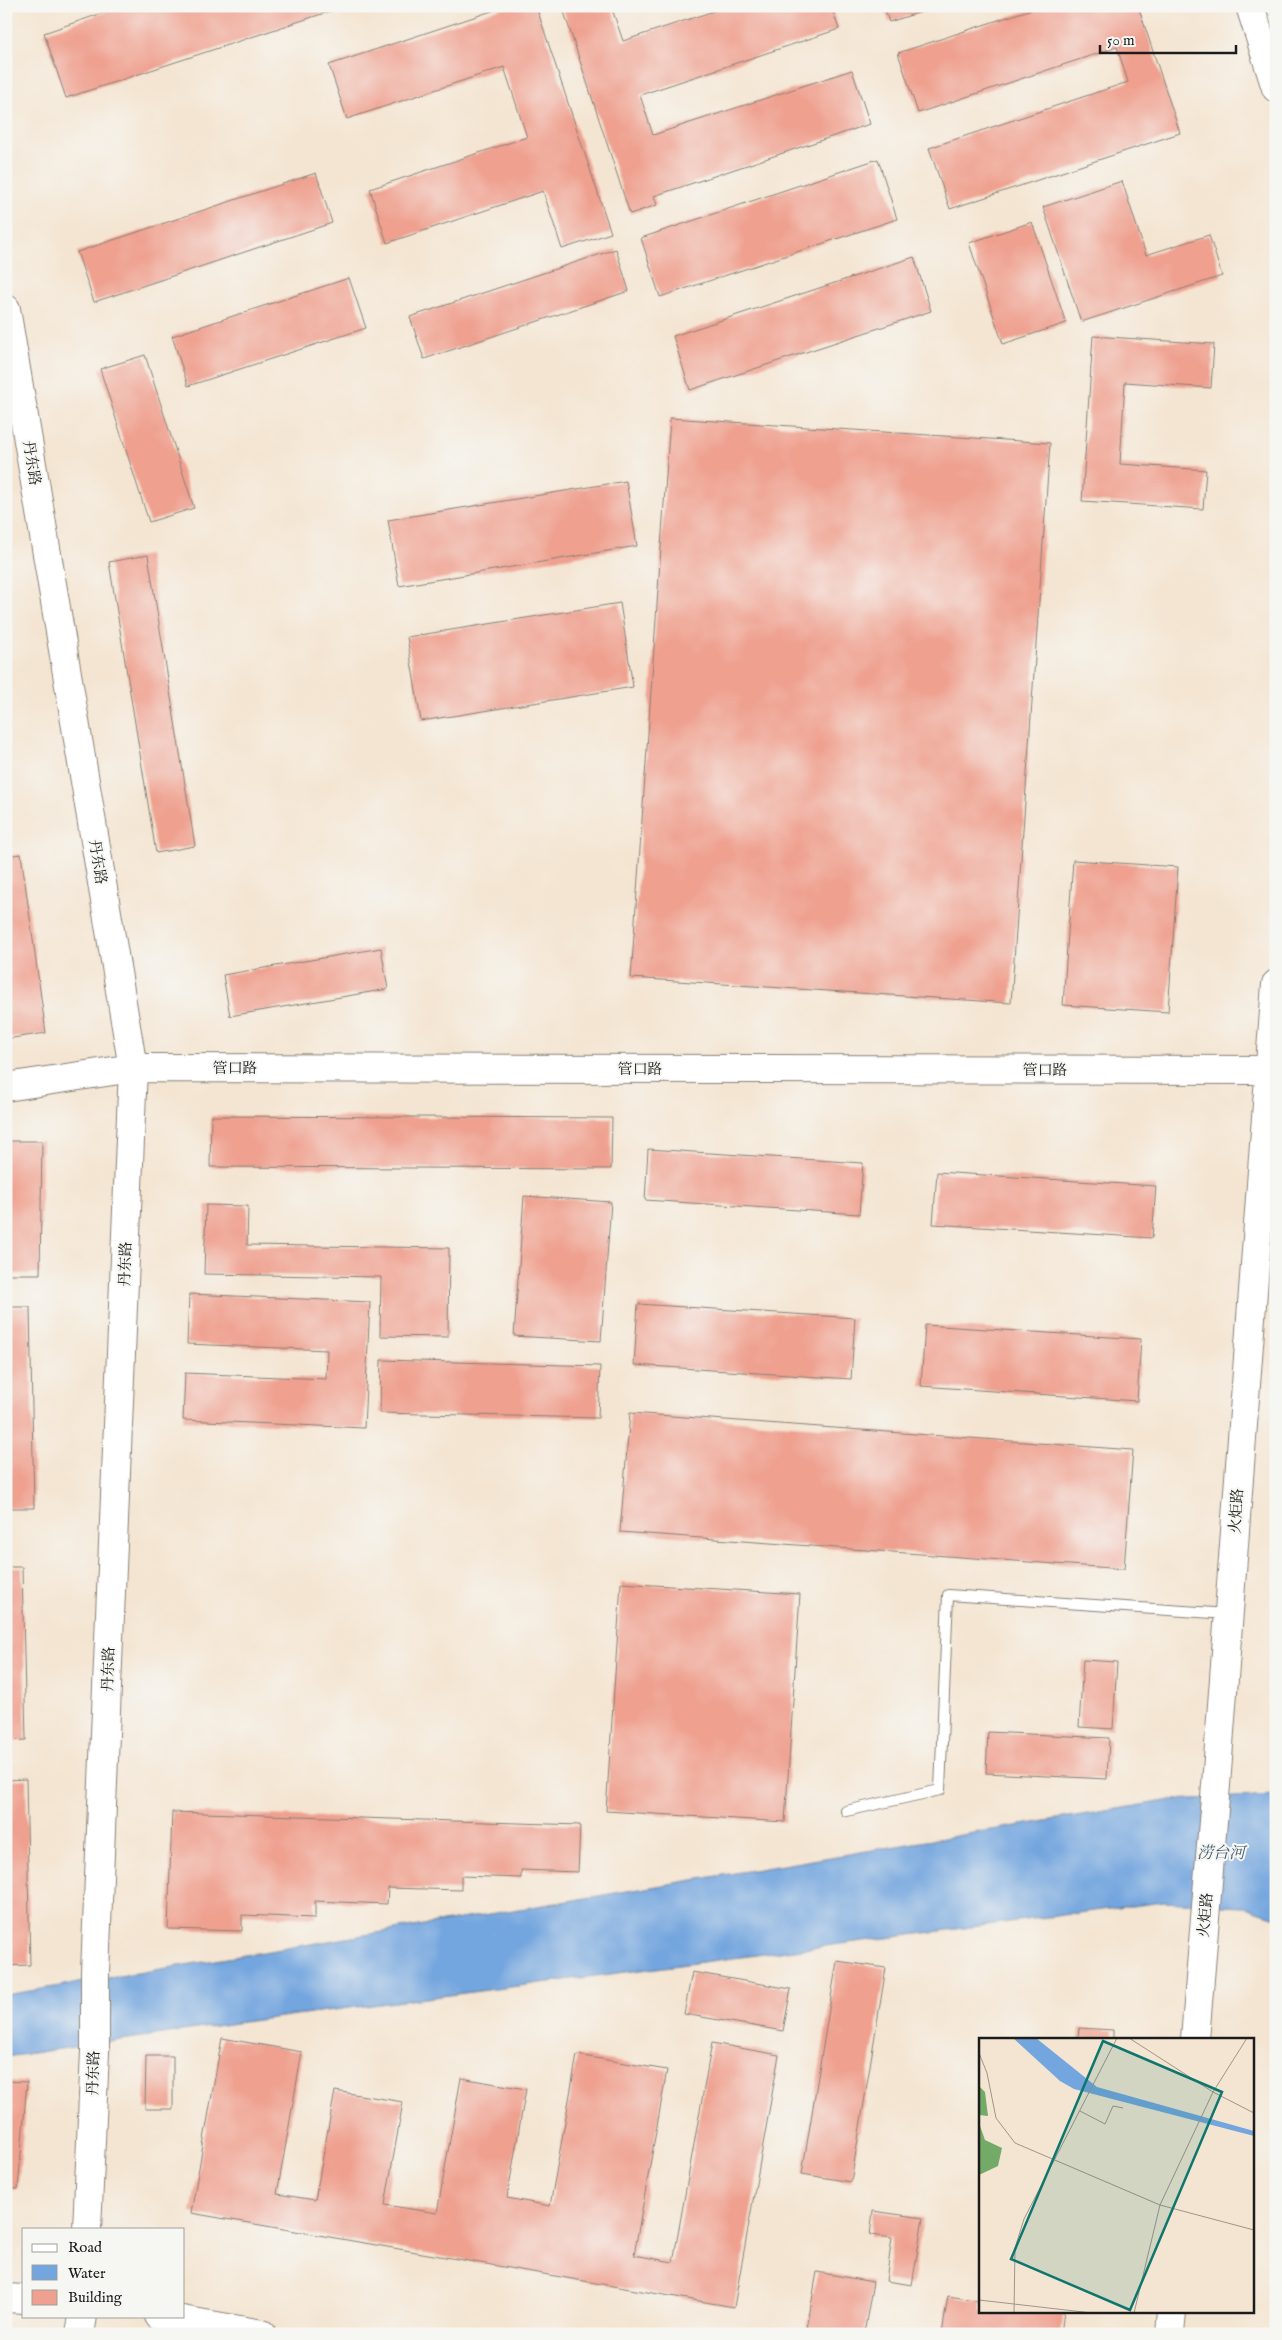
<svg xmlns="http://www.w3.org/2000/svg" width="1282" height="2340" viewBox="0 0 1282 2340" font-family="'IM FELL English','Noto Serif SC',serif">
<rect width="100%" height="100%" fill="#f6f6f2"/>
<filter id="ink" filterUnits="userSpaceOnUse"><feTurbulence type="fractalNoise" baseFrequency=".02" numOctaves="2"/><feDisplacementMap in="SourceGraphic" scale="10" xChannelSelector="R" yChannelSelector="G"/><feConvolveMatrix kernelMatrix="1 2 1 2 8 2 1 2 1" color-interpolation-filters="sRGB"/></filter>
<filter id="wash" filterUnits="userSpaceOnUse"><feTurbulence type="fractalNoise" baseFrequency=".0096" numOctaves="4" result="noise"/><feDisplacementMap in="SourceGraphic" scale="20" xChannelSelector="R" yChannelSelector="G"/><feGaussianBlur stdDeviation="1.12" result="paint"/><feColorMatrix in="noise" values="0 0 0 0 0 0 0 0 0 0 0 0 0 0 0 0 0 1.4 0 .05"/><feComposite in="paint" operator="in"/></filter>
<g filter="url(#wash)">
<rect width="100%" height="100%" fill="#f4e5d2"/>
<!-- water -->
<path fill="#73a5de" stroke="#48607d" d="M1276,1795v122l-34,-11 -79,-4 -913,119 -244,36v-62l1165,-195z"/>
<g id="blocks">
<!-- building -->
<g fill="#efa08f">
<path d="M123,6h220v1l-277,91 -22,-65z"/>
<path d="M507,6h29l75,227 -49,16 -19,-58 -156,52 -17,-54 157,-52 -23,-70 -157,52 -18,-54z"/>
<path d="M562,6h49l12,35 106,-35h102l8,23 -199,66 13,40 199,-65 18,54 -216,72 3,9 -27,9z"/>
<path d="M884,6h53v1l-48,15z"/>
<path d="M1041,6h97l42,127 -230,76 -21,-61 199,-66 -11,-35 -199,66 -20,-60z"/>
<path d="M878,159l19,60 -237,78 -19,-59z"/>
<path d="M316,173l16,50 -238,79 -17,-50z"/>
<path d="M1122,181l24,74 63,-20 13,41 -141,46 -38,-115z"/>
<path d="M1032,222l34,101 -63,21 -34,-101z"/>
<path d="M616,249l13,42 -205,68 -14,-42z"/>
<path d="M914,257l17,54 -241,79 -17,-54z"/>
<path d="M349,278l17,50 -178,58 -16,-50z"/>
<path d="M1093,336l121,8 -3,44 -86,-6 -5,82 86,6 -3,39 -121,-8z"/>
<path d="M145,355l49,153 -45,14 -49,-153z"/>
<path d="M670,418l380,25 -39,560 -380,-25z"/>
<path d="M626,481l11,65 -238,40 -11,-66z"/>
<path d="M148,555l47,291 -39,7 -47,-291z"/>
<path d="M620,603l13,84 -212,34 -14,-84z"/>
<path d="M21,854l25,179 -40,6v-183z"/>
<path d="M1073,860l105,7 -10,145 -105,-7z"/>
<path d="M381,948l7,41 -158,27 -7,-41z"/>
<path d="M211,1116l401,2 -1,51 -401,-2z"/>
<path d="M6,1141h36l-2,133h-34z"/>
<path d="M648,1149l215,14 -4,51 -214,-14z"/>
<path d="M937,1172l219,14 -4,52 -219,-14z"/>
<path d="M524,1196l87,6 -10,139 -87,-5z"/>
<path d="M206,1205l42,1 -1,39 202,3 -1,89 -68,-1 1,-59 -177,-3z"/>
<path d="M189,1294l181,8 -6,126 -181,-8 2,-47 141,6 1,-29 -140,-6z"/>
<path d="M638,1304l217,14 -4,61 -217,-14z"/>
<path d="M6,1307h24l4,201h-28z"/>
<path d="M925,1325l216,14 -4,62 -216,-15z"/>
<path d="M381,1360l219,6 -2,52 -218,-5z"/>
<path d="M630,1413l503,37 -9,119 -504,-37z"/>
<path d="M6,1567h16l4,173 -20,1z"/>
<path d="M621,1583l179,11 -15,228 -179,-11z"/>
<path d="M1083,1660l34,2 -4,67 -34,-2z"/>
<path d="M988,1732l121,6 -2,41 -121,-6z"/>
<path d="M26,1779l4,186 -24,1v-186z"/>
<path d="M172,1812l408,13 -2,47 -57,-2v8l-60,-2v14l-73,-2 -1,16 -72,-3v17l-73,-3v16l-74,-2z"/>
<path d="M837,1961l49,7 -35,214 -49,-8z"/>
<path d="M692,1972l99,17 -8,42 -99,-17z"/>
<path d="M1079,2028l34,2v9h-35z"/>
<path d="M222,2038l80,14 -25,142 38,6 20,-109 68,11 -18,103 52,8 24,-135 65,11 -19,109 43,8 27,-151 90,15 -33,185 39,7 39,-219 67,12 -45,252 -543,-94z"/>
<path d="M146,2056h27v53h-28z"/>
<path d="M6,2081l21,1 -9,107 -12,-1z"/>
<path d="M873,2211l50,7 -11,67 -26,-4 6,-43 -22,-3z"/>
<path d="M817,2272l56,10 -9,52h-58z"/>
<path d="M948,2296l33,5v10h83l-3,23h-119z"/>
</g>
</g>
</g>
<g filter="url(#ink)">
<use href="#blocks" fill-opacity="0" stroke="#888077" stroke-width="1"/>
<g fill="none" stroke-linecap="round" stroke-linejoin="round">
<defs>
<path id="lane" d="M846,1811l94,-21 8,-195 280,19"/>
<g id="secondary">
<path d="M1250,6l26,82"/>
<path d="M6,309l127,759 -38,904v80l-8,177"/>
<path d="M6,1087l127,-19 1143,2"/>
<path d="M1195,2039l21,-254 60,-801"/>
<path d="M80,2334l3,-18"/>
<path d="M1170,2334l2,-23"/>
</g>
<g id="primary">
<path d="M6,2298l18,1"/>
<path d="M159,2316l103,18"/>
</g>
</defs>
<!-- lane casing -->
<use href="#lane" stroke="#888077" stroke-width="12"/>
<!-- secondary casing -->
<use href="#secondary" stroke="#888077" stroke-width="30"/>
<!-- primary casing -->
<use href="#primary" stroke="#888077" stroke-width="30"/>
<!-- lane -->
<use href="#lane" stroke="#fff" stroke-width="10"/>
<!-- secondary -->
<use href="#secondary" stroke="#fff" stroke-width="28"/>
<!-- primary -->
<use href="#primary" stroke="#fff" stroke-width="28"/>
</g>
</g>
<g text-anchor="middle" stroke-width="4" stroke-linejoin="round" paint-order="stroke">
<!-- street labels -->
<g font-size="15" fill="#1c1c1c" stroke="#f6f6f2">
<text transform="translate(32 463) rotate(81)" y="5">丹东路</text>
<text transform="translate(98 862) rotate(81)" y="5">丹东路</text>
<text x="235" y="1073">管口路</text>
<text x="640" y="1074">管口路</text>
<text x="1045" y="1075">管口路</text>
<text transform="translate(125 1264) rotate(-88)" y="5">丹东路</text>
<text transform="translate(1236 1511) rotate(-86)" y="5">火炬路</text>
<text transform="translate(108 1669) rotate(-88)" y="5">丹东路</text>
<text transform="translate(1205 1915) rotate(-85)" y="5">火炬路</text>
<text transform="translate(93 2073) rotate(-88)" y="5">丹东路</text>
</g>
<!-- water labels -->
<g font-size="16" font-style="italic" fill="#435a73" stroke="#f6f6f2">
<text x="1221" y="1858">涝台河</text>
</g>
</g>
<!-- overview -->
<g transform="translate(979 2038)">
<rect width="275" height="275" fill="#f4e5d2"/>
<path d="M0,48l6,6 3,24 -9,-1zM0,85l6,17 17,8 -4,18 -19,9z" fill="#73aa68"/>
<path d="M34,0h23l61,49 157,44v5l-180,-47 -14,-8z" fill="#73a5de"/>
<path fill="none" stroke="#9e9589" stroke-width="1" d="M150,0l84,54 41,21M0,15l8,20 9,45 19,25 145,62 94,25M101,73l25,13 8,-18 10,2M0,262l113,13M35,275l1,-65 9,-29 93,-181M155,275l26,-108 53,-113 34,-54"/>
<path fill="#0f766e" fill-opacity="0.15" stroke="#0f766e" stroke-width="2.5" d="M124,3l119,51 -92,218 -119,-51z"/>
<rect width="275" height="275" fill="none" stroke="#1c1c1c" stroke-width="2.5"/>
</g>
<!-- margin -->
<rect width="1282" height="2340" fill="none" stroke="#f6f6f2" stroke-width="25"/>
<!-- legend -->
<rect x="22" y="2228" width="162" height="90" fill="#f6f6f2" stroke="#9f9f9c"/>
<rect x="32" y="2244" width="25" height="8" fill="#ffffff" stroke="#9f9f9c"/>
<text x="68" y="2252" font-size="15" fill="#1c1c1c">Road</text>
<rect x="32" y="2265" width="25" height="15" fill="#73a5de" stroke="#9f9f9c"/>
<text x="68" y="2278" font-size="15" fill="#1c1c1c">Water</text>
<rect x="32" y="2290" width="25" height="15" fill="#efa08f" stroke="#9f9f9c"/>
<text x="68" y="2302" font-size="15" fill="#1c1c1c">Building</text>
<!-- scale -->
<path d="M1100 45v8h136v-8" fill="none" stroke="#1c1c1c" stroke-width="2.5"/>
<text x="1107" y="45" font-size="15" fill="#1c1c1c" stroke="#f6f6f2" stroke-width="4" paint-order="stroke">50 m</text>
</svg>
